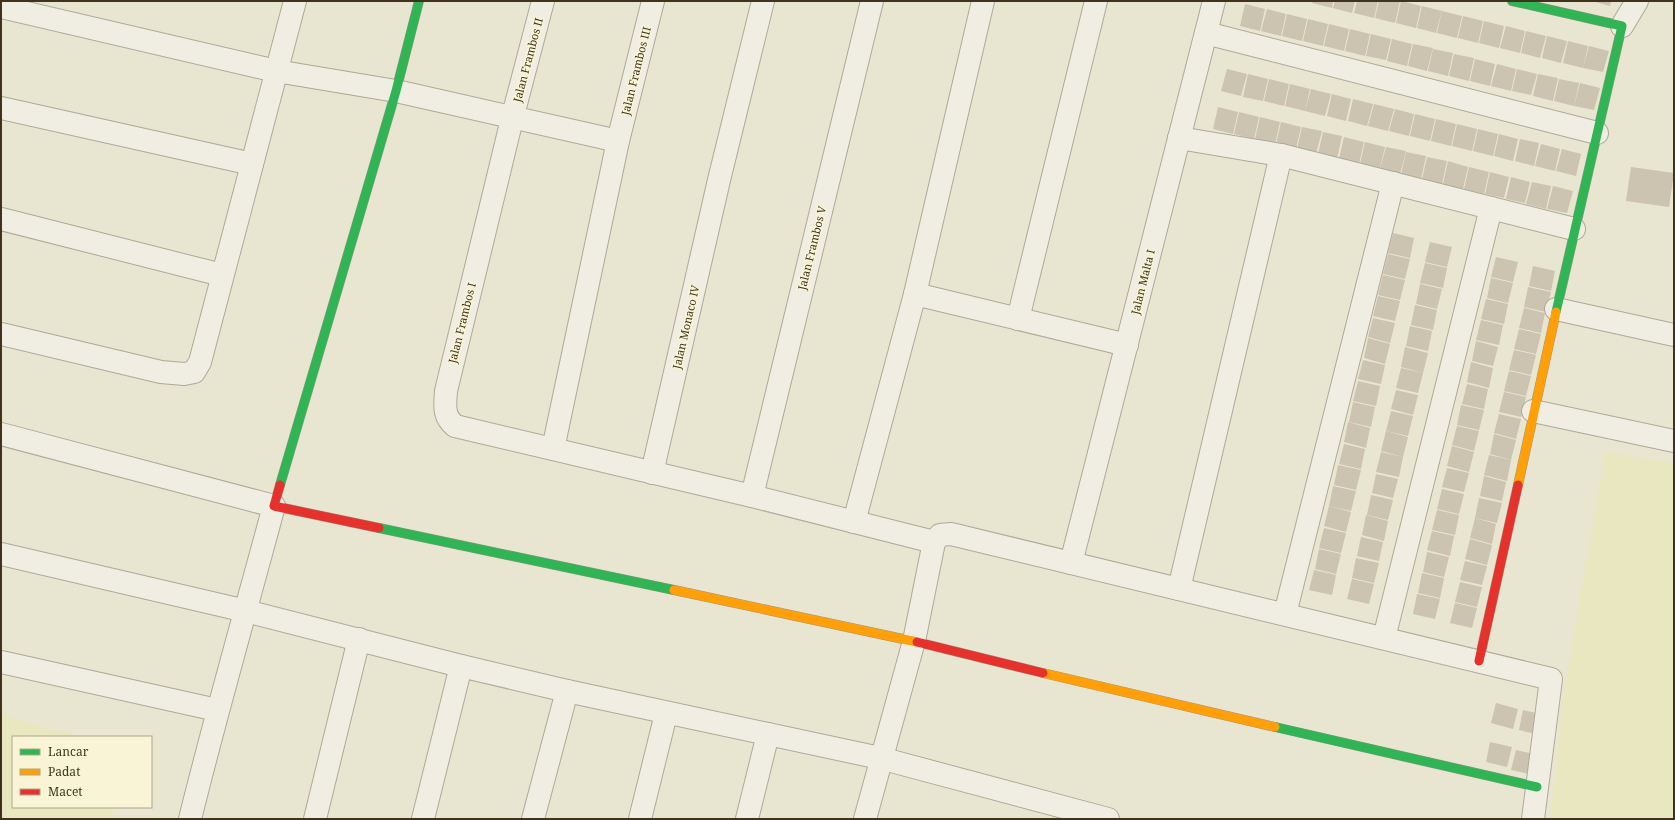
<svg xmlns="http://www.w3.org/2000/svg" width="1675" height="820" viewBox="0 0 1675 820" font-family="'Noto Serif',serif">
<rect width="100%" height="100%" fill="#e8e5d0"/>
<!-- farmland -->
<g fill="#e9e7bf">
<path d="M1605,452l69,11v356h-123l12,-119z"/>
<path d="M1,713l30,11 53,13h-71v70h102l-4,12h-110z"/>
</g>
<!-- building -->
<g fill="#ccc3b0">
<path d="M1313,1h20l-1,7 -20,-5z"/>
<path d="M1335,1h20l-3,12 -19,-5z"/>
<path d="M1357,1h21l-4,17 -20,-5z"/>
<path d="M1379,1h21l-5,22 -20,-5z"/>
<path d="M1401,1l20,5 -5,22 -20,-5z"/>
<path d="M1592,1h19l-1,5z"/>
<path d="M1245,4l20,5 -5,22 -20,-5z"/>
<path d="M1422,6l20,5 -6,22 -19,-5z"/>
<path d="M1267,9l19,5 -5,22 -20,-5z"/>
<path d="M1442,11l20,5 -5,22 -20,-5z"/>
<path d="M1287,14l20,5 -5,22 -20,-5z"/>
<path d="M1463,16l20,5 -5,22 -20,-5z"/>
<path d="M1308,19l20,5 -5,22 -20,-5z"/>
<path d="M1484,21l20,5 -5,22 -20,-5z"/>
<path d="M1329,24l20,5 -5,22 -20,-5z"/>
<path d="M1506,26l19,5 -5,22 -20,-5z"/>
<path d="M1350,29l20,5 -5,22 -20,-5z"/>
<path d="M1526,31l20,5 -6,22 -19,-5z"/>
<path d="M1371,34l20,5 -5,21 -20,-4z"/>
<path d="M1547,36l20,5 -6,22 -19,-5z"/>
<path d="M1392,39l20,5 -5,22 -20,-5z"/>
<path d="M1568,41l20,5 -5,22 -20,-5z"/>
<path d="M1413,44l20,4 -6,23 -19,-5z"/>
<path d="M1589,46l20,5 -6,21 -20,-4z"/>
<path d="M1433,49l20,4 -5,23 -20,-5z"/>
<path d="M1454,54l20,4 -5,23 -20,-5z"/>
<path d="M1475,59l20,5 -5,22 -20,-5z"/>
<path d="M1497,64l19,5 -5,22 -20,-5z"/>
<path d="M1227,69l20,5 -6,22 -20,-5z"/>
<path d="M1517,69l20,5 -6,21 -19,-4z"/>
<path d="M1248,74l20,5 -5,22 -20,-4z"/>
<path d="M1538,74l20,4 -5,23 -20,-5z"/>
<path d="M1269,79l20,5 -5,22 -20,-5z"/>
<path d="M1559,79l20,4 -5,23 -20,-5z"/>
<path d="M1580,83l20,5 -6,22 -20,-4z"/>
<path d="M1290,84l20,5 -5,22 -20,-5z"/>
<path d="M1311,89l20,5 -6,22 -20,-5z"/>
<path d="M1332,94l19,5 -5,22 -19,-5z"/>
<path d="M1353,99l20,5 -6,22 -19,-5z"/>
<path d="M1374,104l20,5 -6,22 -20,-5z"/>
<path d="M1218,107l20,5 -5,22 -20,-5z"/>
<path d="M1395,109l19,5 -5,22 -20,-5z"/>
<path d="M1239,112l20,5 -5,22 -20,-5z"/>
<path d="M1415,114l20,5 -5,22 -20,-5z"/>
<path d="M1260,117l20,5 -5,22 -20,-5z"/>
<path d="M1436,119l20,5 -5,22 -20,-5z"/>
<path d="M1281,122l20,5 -5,22 -20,-5z"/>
<path d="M1457,124l20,5 -5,22 -20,-5z"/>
<path d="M1302,127l20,4 -6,23 -19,-5z"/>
<path d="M1478,129l20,5 -5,22 -20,-5z"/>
<path d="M1323,132l19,4 -5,23 -19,-5z"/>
<path d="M1499,134l19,5 -5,22 -19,-5z"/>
<path d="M1344,137l20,5 -5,22 -20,-5z"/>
<path d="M1520,139l19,4 -5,23 -19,-5z"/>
<path d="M1365,142l20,5 -5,21 -20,-4z"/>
<path d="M1541,144l19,5 -5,22 -20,-5z"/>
<path d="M1386,147l20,4 -6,23 -20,-5z"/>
<path d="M1562,149l19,5 -5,22 -20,-5z"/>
<path d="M1406,152l20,4 -5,23 -20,-5z"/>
<path d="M1427,157l20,4 -5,23 -20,-5z"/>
<path d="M1448,161l20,6 -5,22 -20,-5z"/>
<path d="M1469,167l20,5 -5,22 -20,-5z"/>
<path d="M1631,167l43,6 -5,34 -43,-6z"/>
<path d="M1490,172l19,5 -5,21 -19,-4z"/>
<path d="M1511,177l19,5 -5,21 -19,-4z"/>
<path d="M1532,182l19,4 -5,23 -20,-5z"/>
<path d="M1553,186l20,5 -6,22 -20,-4z"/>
<path d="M1393,233l21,5 -4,20 -22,-5z"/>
<path d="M1430,242l22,5 -5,20 -22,-5z"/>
<path d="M1388,254l22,5 -5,20 -22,-5z"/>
<path d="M1496,257l22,5 -5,20 -22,-5z"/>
<path d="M1425,263l22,5 -4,20 -23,-5z"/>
<path d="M1533,266l22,5 -4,20 -22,-5z"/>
<path d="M1383,275l22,5 -5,20 -22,-5z"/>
<path d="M1491,278l22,5 -5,20 -21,-5z"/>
<path d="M1420,284l22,5 -5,20 -21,-5z"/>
<path d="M1528,287l23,5 -5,20 -22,-5z"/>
<path d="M1378,296l22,5 -5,20 -22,-5z"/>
<path d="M1486,299l22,5 -4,20 -23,-5z"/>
<path d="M1415,305l22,5 -4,20 -22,-5z"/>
<path d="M1524,308l21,5 -4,20 -22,-5z"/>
<path d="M1373,318l22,5 -5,20 -22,-6z"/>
<path d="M1481,320l22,5 -4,20 -23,-5z"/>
<path d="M1410,326l22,5 -4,20 -22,-5z"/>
<path d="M1519,329l22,5 -5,20 -22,-5z"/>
<path d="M1368,338l22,6 -5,20 -21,-6z"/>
<path d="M1476,341l22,6 -5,19 -21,-5z"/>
<path d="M1405,347l23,6 -5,20 -22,-6z"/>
<path d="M1514,350l22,5 -5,20 -22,-5z"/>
<path d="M1363,360l22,5 -4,19 -23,-5z"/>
<path d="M1471,362l22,6 -4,20 -22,-6z"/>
<path d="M1401,368l22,5 -5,20 -22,-5z"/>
<path d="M1509,371l22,5 -5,20 -22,-5z"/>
<path d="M1358,381l22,5 -4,20 -23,-5z"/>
<path d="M1467,384l21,5 -4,20 -22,-5z"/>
<path d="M1396,390l22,5 -5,20 -22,-6z"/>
<path d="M1504,392l22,5 -5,20 -22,-5z"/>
<path d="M1353,402l22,5 -4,20 -22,-5z"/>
<path d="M1461,405l23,5 -5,20 -22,-5z"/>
<path d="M1391,411l22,5 -5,20 -22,-5z"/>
<path d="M1499,414l22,5 -5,20 -22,-6z"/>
<path d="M1348,422l22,6 -4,20 -22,-6z"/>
<path d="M1457,426l22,5 -5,20 -22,-6z"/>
<path d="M1386,431l22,6 -5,20 -22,-6z"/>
<path d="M1494,434l22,6 -5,20 -21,-6z"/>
<path d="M1344,444l21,5 -4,20 -22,-5z"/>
<path d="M1452,446l22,6 -5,20 -22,-6z"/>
<path d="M1381,452l22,5 -4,20 -23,-5z"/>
<path d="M1489,455l22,5 -4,21 -23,-6z"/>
<path d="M1338,465l23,5 -5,20 -22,-5z"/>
<path d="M1447,468l22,5 -5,19 -22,-5z"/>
<path d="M1376,474l22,5 -5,19 -21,-5z"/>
<path d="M1484,476l22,6 -4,19 -22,-5z"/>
<path d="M1333,486l23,5 -5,20 -22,-5z"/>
<path d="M1442,489l22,5 -5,20 -22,-5z"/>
<path d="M1371,495l22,5 -5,20 -21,-5z"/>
<path d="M1479,498l23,5 -5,20 -22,-5z"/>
<path d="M1329,506l22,6 -5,20 -22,-6z"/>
<path d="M1437,510l22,5 -4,20 -23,-5z"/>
<path d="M1366,515l22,6 -4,20 -22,-6z"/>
<path d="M1475,518l21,6 -4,20 -22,-6z"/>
<path d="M1324,528l22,5 -5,20 -22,-5z"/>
<path d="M1432,531l22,5 -4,20 -23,-6z"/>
<path d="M1361,537l22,5 -4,19 -22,-5z"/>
<path d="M1470,539l22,6 -5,20 -22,-6z"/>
<path d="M1319,549l22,5 -5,20 -21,-5z"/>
<path d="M1427,552l22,5 -5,20 -21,-5z"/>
<path d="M1356,558l23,5 -5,20 -22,-5z"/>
<path d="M1465,561l22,5 -5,19 -22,-5z"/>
<path d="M1314,570l22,5 -4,20 -23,-5z"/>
<path d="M1422,573l22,5 -4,20 -22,-5z"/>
<path d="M1352,579l22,5 -5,20 -22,-5z"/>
<path d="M1460,582l22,5 -5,20 -22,-5z"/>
<path d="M1417,594l23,5 -5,20 -22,-5z"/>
<path d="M1455,603l22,5 -5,20 -22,-5z"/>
<path d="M1496,703l22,6 -5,20 -22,-6z"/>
<path d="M1523,710l22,5 -5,20 -21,-5z"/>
<path d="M1490,742l22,5 -5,20 -21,-5z"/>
<path d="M1516,750l22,5 -4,20 -23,-5z"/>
</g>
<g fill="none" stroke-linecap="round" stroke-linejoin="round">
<defs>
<g id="street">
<path d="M543,1l-31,118 -66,272c-1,15 -3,25 9,35l297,70 182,46"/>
<path d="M1,7l275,64 120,20 222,50"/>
<path d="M1622,26l15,-25"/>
<path d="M1206,33l391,100"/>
<path d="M1,108l251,56"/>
<path d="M1179,138l102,17 293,74"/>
<path d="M1,219l221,56"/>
<path d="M915,294l212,51"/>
<path d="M1556,309l118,26"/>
<path d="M1018,319l78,-318"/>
<path d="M1,334l160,38 23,2 10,-2 6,-10 95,-361"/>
<path d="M1533,411l141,30"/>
<path d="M1,434l273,72c-28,104 -58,208 -84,313"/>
<path d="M553,449l65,-308 35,-140"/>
<path d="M652,473l67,-293 44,-179"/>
<path d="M752,496l120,-495"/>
<path d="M854,522l61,-228 68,-293"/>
<path d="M1,554l245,57 215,55 106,25 313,67 228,61"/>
<path d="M1071,563l143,-562"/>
<path d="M1179,589l102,-434"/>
<path d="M1285,614l108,-431"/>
<path d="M1384,638l107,-430"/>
<path d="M1,662l216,48"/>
<path d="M315,819l44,-180"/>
<path d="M423,819l38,-153"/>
<path d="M533,819l34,-128"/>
<path d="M640,819l26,-105"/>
<path d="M747,819l21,-85"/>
<path d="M865,819l49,-178 20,-99 6,-7 11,-1 600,145 -18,140"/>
</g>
<g id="fast">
<path d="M1512,1l110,25 -66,286"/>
<path d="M280,485l116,-394 23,-90"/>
<path d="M379,528l295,62"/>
<path d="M1275,727l262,60"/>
</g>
<g id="slow">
<path d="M1518,485l38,-173"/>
<path d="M674,590l243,52"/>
<path d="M1043,673l232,54"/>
</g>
<g id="jam">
<path d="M280,485l-6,21 105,22"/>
<path d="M917,642l126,31"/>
<path d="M1479,661l39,-176"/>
</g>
</defs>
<!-- street casing -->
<use href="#street" stroke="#aea998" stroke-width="24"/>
<!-- fast casing -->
<use href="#fast" stroke="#9d9888" stroke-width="10"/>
<!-- slow casing -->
<use href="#slow" stroke="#9d9888" stroke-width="10"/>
<!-- jam casing -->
<use href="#jam" stroke="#9d9888" stroke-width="10"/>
<!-- street -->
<use href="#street" stroke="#f0eee2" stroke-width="22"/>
<!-- fast -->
<use href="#fast" stroke="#30b455" stroke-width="9"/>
<!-- slow -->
<use href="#slow" stroke="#ff9f0a" stroke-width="9"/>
<!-- jam -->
<use href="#jam" stroke="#e5322d" stroke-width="9"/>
</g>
<g text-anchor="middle" stroke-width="3" stroke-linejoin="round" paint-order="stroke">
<!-- street labels -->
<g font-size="11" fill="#3f331e" stroke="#f9f4d6">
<text transform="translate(528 60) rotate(-75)" y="4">Jalan Frambos II</text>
<text transform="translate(636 71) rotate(-76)" y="4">Jalan Frambos III</text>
<text transform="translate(812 248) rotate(-76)" y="4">Jalan Frambos V</text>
<text transform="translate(1143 282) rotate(-76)" y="4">Jalan Malta I</text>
<text transform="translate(462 323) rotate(-76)" y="4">Jalan Frambos I</text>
<text transform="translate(686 327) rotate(-77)" y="4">Jalan Monaco IV</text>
</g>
</g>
<!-- border -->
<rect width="1675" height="820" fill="none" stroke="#3f331e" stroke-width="4"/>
<!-- legend -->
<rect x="12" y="736" width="140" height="72" fill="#f9f4d6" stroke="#afa78c"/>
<rect x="20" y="749" width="20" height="6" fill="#30b455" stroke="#afa78c"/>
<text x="48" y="756" font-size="12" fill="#3f331e">Lancar</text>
<rect x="20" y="769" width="20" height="6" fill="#ff9f0a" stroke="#afa78c"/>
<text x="48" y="776" font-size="12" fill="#3f331e">Padat</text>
<rect x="20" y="789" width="20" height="6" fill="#e5322d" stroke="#afa78c"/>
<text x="48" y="796" font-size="12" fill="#3f331e">Macet</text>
</svg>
